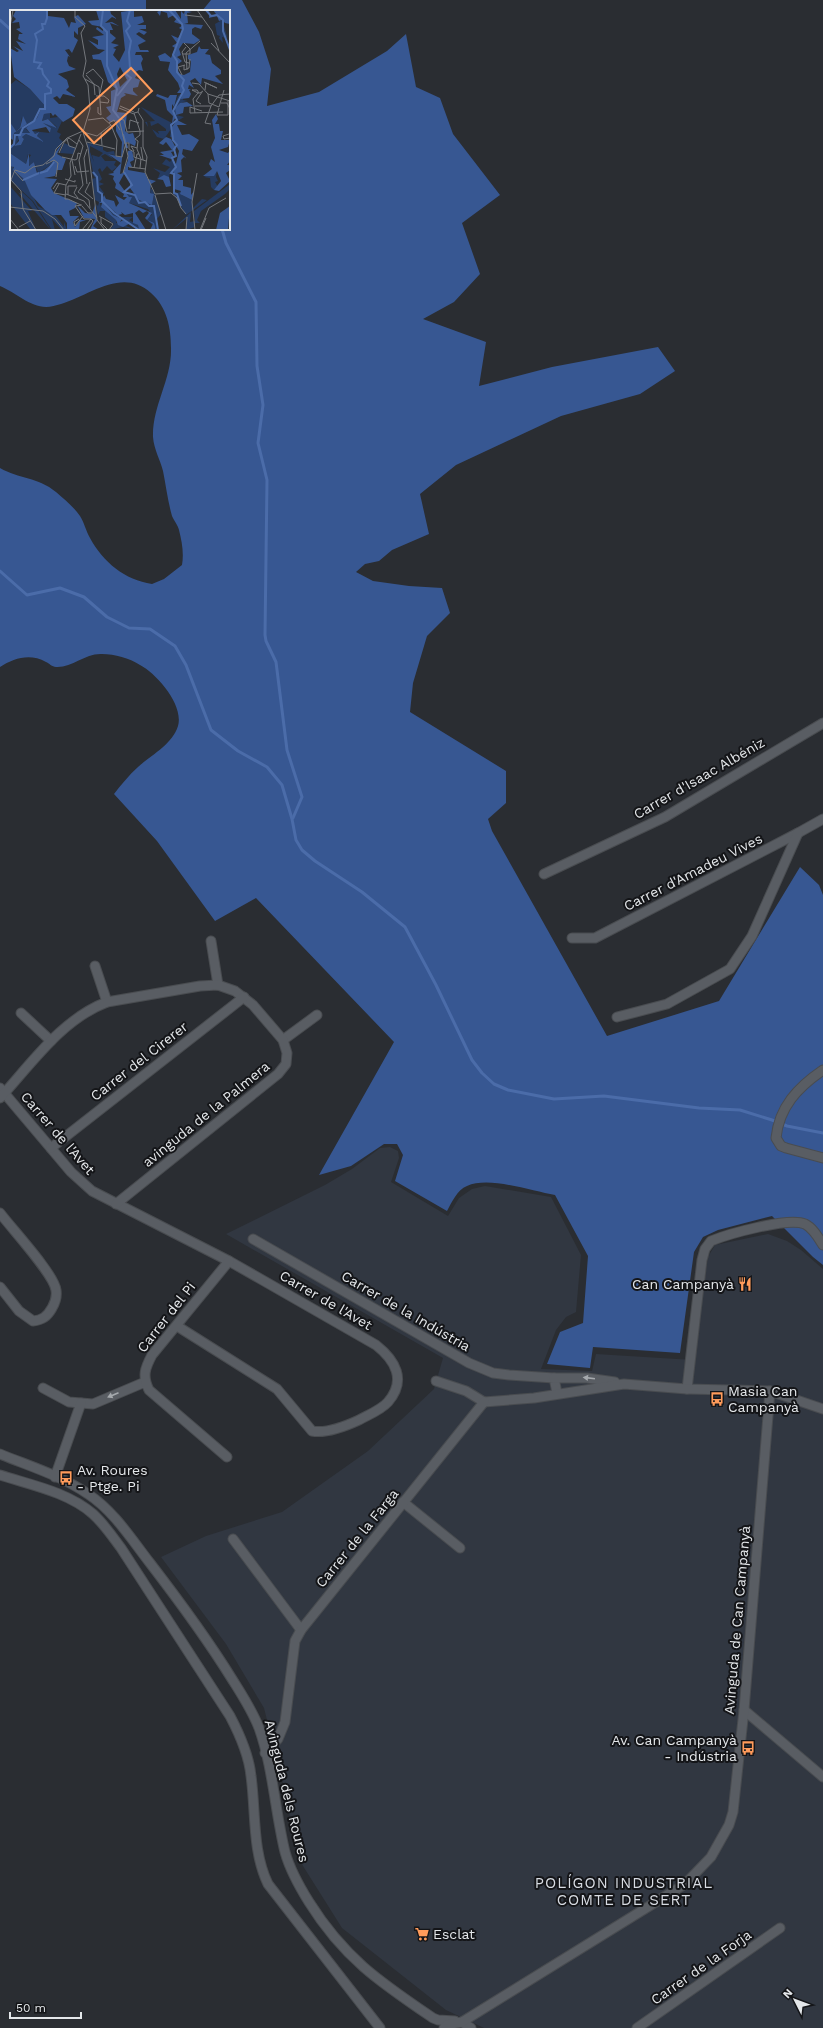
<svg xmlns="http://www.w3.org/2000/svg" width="823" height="2028" viewBox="0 0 823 2028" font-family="'Work Sans',sans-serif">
<rect width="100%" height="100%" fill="#2a2d32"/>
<!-- built -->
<path fill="#313741" d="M390,1147l8,4 1,7 -8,24 57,34 11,-18 13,-9 13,-3 66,11 30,58 -5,57 -10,5 -10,13 -15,39 51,2 4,-17 97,6 15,-103 7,-12 53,-11 19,7 14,9 22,19v759h-339l-38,-18 -104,-82 -39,-62 -8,-19 -9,-52 -22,-87 -38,-64 -65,-87 45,-21 76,-24 86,-61 66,-62 9,-31 -217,-124 99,-49 27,-16 28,-21z"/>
<!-- forest -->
<path fill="#375792" d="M0,0h146v11h-135v218h218v-218h-27l9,-11h31l17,32 12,37 -4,37 52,-14 68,-41 19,-17 10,53 24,11 13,36 47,61 -38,28 18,51 -26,28 -31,17 63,23 -7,44 73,-19 106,-20 17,24 -35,23 -79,22 -105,49 -36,29 9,40 -37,16 -13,11 -14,3 -9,8 17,9 36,5 33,2 8,25 -23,23 -14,47 -3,29 96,59v32l-18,16 4,12 115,205 112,-35 81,-134 19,18 4,10v370l-10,-8 -41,-41 -54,14 -15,7 -9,15 -14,101 -87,-6 -3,21 -43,-4 13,-32 23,-9 5,-67 -33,-61c-23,-4 -66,-19 -88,-9 -10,4 -15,16 -20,25l-52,-30 8,-26 -6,-11h-13l-33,22 -32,9 75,-133 -138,-144 -41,23 -58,-80 -43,-47c7,-9 15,-19 24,-27 13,-12 34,-22 40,-41 6,-21 -21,-52 -38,-61 -11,-7 -25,-11 -38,-11 -17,-1 -30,14 -46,13 -4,0 -7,-4 -10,-5 -16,-9 -32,-4 -46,5v-199c19,11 38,9 56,24 8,7 18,15 24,24 4,6 6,15 10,22 13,24 35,42 62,46l12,-5 18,-14c2,-12 0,-23 -3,-35 -1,-5 -5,-9 -7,-14 -4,-14 -6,-30 -9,-45 -3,-12 -9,-21 -10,-34 -1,-31 19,-58 18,-89 0,-20 -4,-41 -20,-55 -28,-26 -61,2 -90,11 -5,1 -10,3 -15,3 -16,0 -31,-15 -46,-21z"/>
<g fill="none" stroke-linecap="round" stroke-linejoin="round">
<!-- stream -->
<g stroke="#4b6ca9" stroke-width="3">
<path d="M0,20l11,10"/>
<path d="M222,229l4,14 30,59 1,64 6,39 -5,38 9,37 -2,155 1,6 10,21 11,88 15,47 -9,21"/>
<path d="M0,571l27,24 33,-7 24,9 23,20 22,11 21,1 25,17 11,19 25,65 27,21 29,16 15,18 10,34 4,21 6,10 13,11 47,31 43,35 31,58 36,75 10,13 12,11 14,6 46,9 50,-3 95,12 41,2 32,10 15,6 36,7"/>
</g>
<defs>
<g id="minor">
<path d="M544,874l121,-57 158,-94"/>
<path d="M572,938h23l203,-105 25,-14"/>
<path d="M211,941l7,44"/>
<path d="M95,966l12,36"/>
<path d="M21,1013l30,28"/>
<path d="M617,1017l50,-13 63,-35 22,-33 46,-103"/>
<path d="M283,1040l34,-25"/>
<path d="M823,1070c-25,17 -44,37 -47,68l5,8 5,2 37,10"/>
<path d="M0,1088l71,84 21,19 137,70 147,84c19,15 31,35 12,57 -7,8 -20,13 -29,18 -13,6 -32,14 -47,11l-35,-42 -100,-63"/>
<path d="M0,1098c32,-35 62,-79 107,-96l93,-16 18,-1 17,6 18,14 30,35 4,13 -1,11 -8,10 -162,130"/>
<path d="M51,1148l193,-151"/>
<path d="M0,1213c12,16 54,61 56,77 1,6 -1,13 -4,18 -5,9 -10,12 -19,13l-14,-10 -19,-24"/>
<path d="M253,1239l216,124 24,10 16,2 45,3 3,15"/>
<path d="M554,1378h33l28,4"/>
<path d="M436,1381l30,10 18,11"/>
<path d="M43,1388l26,14 24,2 52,-22"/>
<path d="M687,1389l15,-129 3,-11 6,-8c17,-7 77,-24 94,-17 8,4 13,13 18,21"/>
<path d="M484,1402l50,-4 90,-14 63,5 83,2 53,18"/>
<path d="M0,1454c29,12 62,22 88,40 26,17 44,46 62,69 30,39 56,74 82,116 10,16 20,31 27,49 14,39 16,83 26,124 5,18 14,34 24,50 35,56 71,80 124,116l5,2 17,1"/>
<path d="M227,1457l-78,-67c-7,-14 -4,-22 3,-35l77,-94"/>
<path d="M0,1475c31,10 68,17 93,39 11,10 19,22 28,34l109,168c10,19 19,39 21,60 5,36 1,75 17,108l112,144"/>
<path d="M55,1477l26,-74"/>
<path d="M403,1502l57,46"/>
<path d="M233,1539l68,91"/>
<path d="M744,1710l79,67"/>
<path d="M265,1753l13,-14 7,-17 10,-81 6,-11 183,-228"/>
<path d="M462,2022l9,6"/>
<path d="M444,2028l3,-3 15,-3 223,-138 26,-27 18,-32 4,-13 11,-102 26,-319"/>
<path d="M637,2028l143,-100"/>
</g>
</defs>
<!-- minor casing -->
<use href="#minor" stroke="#494c50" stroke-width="11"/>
<!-- minor -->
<use href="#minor" stroke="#595d63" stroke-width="9"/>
</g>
<!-- one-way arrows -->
<defs><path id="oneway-solid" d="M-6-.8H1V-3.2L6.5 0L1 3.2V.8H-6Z"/></defs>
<g fill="#a5a9ad">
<use href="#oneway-solid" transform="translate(589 1378) rotate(-173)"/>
<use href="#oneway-solid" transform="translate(113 1395) rotate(157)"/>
</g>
<!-- icons -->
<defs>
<symbol id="restaurant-bare" viewBox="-9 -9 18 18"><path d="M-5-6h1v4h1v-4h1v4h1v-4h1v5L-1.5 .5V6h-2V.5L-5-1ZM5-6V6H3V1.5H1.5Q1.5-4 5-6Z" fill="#ff9b5b" stroke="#141518" stroke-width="2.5" paint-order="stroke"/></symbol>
<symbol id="bus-bare" viewBox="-9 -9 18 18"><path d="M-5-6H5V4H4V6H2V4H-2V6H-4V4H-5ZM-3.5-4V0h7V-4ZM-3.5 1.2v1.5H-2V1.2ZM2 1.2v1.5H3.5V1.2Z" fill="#ff9b5b" stroke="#141518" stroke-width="2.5" paint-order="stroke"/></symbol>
<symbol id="supermarket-bare" viewBox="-9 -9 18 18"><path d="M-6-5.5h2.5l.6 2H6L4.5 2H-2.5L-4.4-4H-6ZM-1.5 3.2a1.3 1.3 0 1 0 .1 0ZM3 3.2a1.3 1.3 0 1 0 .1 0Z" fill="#ff9b5b" stroke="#141518" stroke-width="2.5" paint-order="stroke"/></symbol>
</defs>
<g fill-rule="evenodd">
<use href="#restaurant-bare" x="735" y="1274" width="20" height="20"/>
<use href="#bus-bare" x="707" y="1389" width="20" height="20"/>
<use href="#bus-bare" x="56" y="1468" width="20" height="20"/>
<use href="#bus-bare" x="738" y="1738" width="20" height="20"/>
<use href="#supermarket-bare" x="412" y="1924" width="20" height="20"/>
</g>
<g text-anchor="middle" stroke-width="4" stroke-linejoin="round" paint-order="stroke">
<!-- street labels -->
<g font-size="14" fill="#e4e7ea" stroke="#141518">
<text transform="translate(699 778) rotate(-30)" y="5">Carrer d'Isaac Albéniz</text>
<text transform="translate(693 872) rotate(-27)" y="5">Carrer d'Amadeu Vives</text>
<text transform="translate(139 1061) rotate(-38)" y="5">Carrer del Cirerer</text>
<text transform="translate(206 1114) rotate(-39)" y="5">avinguda de la Palmera</text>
<text transform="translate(58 1133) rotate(49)" y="5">Carrer de l'Avet</text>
<text transform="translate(326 1300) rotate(30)" y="5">Carrer de l'Avet</text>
<text transform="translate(406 1311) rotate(30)" y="5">Carrer de la Indústria</text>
<text transform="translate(166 1317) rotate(-52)" y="5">Carrer del Pi</text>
<text transform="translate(357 1538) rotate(-51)" y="5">Carrer de la Farga</text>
<text transform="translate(737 1620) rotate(-85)" y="5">Avinguda de Can Campanyà</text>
<text transform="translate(287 1791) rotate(76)" y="5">Avinguda dels Roures</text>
<text transform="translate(701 1967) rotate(-35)" y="5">Carrer de la Forja</text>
</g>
<!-- poi labels -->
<g font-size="14" fill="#e4e7ea" stroke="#141518" text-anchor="start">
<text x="734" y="1289" text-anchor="end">Can Campanyà</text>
<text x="728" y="1396">Masia Can<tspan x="728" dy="16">Campanyà</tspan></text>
<text x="77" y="1475">Av. Roures<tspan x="77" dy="16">- Ptge. Pi</tspan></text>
<text x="737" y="1745" text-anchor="end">Av. Can Campanyà<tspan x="737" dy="16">- Indústria</tspan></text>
<text x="433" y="1939">Esclat</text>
</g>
<!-- neighbourhood labels -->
<g font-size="15" letter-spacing="1" fill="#d8dce3" stroke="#141518">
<text x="624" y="1888">POLÍGON INDUSTRIAL<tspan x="624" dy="17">COMTE DE SERT</tspan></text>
</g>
</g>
<!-- overview -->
<g transform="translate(10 10)">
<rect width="220" height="220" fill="#2a2d32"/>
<path d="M212,10l5,16v2l-5,-1 1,6 -4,-5 1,-2 -3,-1 -2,-11zM6,70l14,9 16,18 -5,2 -4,9 -11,11 4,4h-8l-7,13 6,-1 3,-6 -2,-2 4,-3 16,7 -5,-5 1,-4 -3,2 -3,-3 18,2 1,-5 -8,-5 14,4 -9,-8 -6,2 2,-7 6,-1v5l8,-1 4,4 -5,11 4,2 -2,4 4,4 -7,8 -4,14 -14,9 -4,-11 -4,4 -3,-5 4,-6 -3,-1 -2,10 -16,-11v-6l5,-5 -1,-9 13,-9 -5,-7 -2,11 -5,3 -5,-9v-37zM172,83l1,7 5,1 -5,1 -7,6v7l8,2 -11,7 -1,3 -2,-1 2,3 1,8h-3l1,-8 -7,10 -7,-2 -5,-8 7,5 -1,-3h8v-2l-8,-6 -7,3 -1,-5 -3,1 1,5 -3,-5 10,-1 -14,-14 31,16 5,-4 -4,-9 5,-14zM54,133l12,5 -3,6 -13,-1zM77,133l16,4v3l4,2 7,-1 1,4 -6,-1 4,5 -8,-5 -4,2 4,5h11l-2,4 3,2 -5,4 -5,-5 -5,6 -2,-4 -2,2 4,9 -3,3 5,2 -5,2 5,7 -2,3 5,9 13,12h13l-4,3 9,5 1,5 -10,-6 -3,2 10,4 -13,-3 -13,3 4,-6 -9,-7v-6h-5l-2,4 -2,-11 2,2 1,-4 -4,-2 -3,-21 3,-1 -4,-7 2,1zM80,136l13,7 -4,4 -7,-2 2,7 -4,-10zM90,193h4l9,12 16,8h-13v-3l-15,-13zM163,148l4,9 -3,8 -4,-3 -1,5 -11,1 2,-5 -7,-5 12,4 5,-5 -8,-3 4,-5 4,3zM0,156h3l2,6 9,7 14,27 18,10 8,11v-5l3,8h-5l-10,-11 3,11h-3l-19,-29 -23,-21zM207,160l-1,7 2,4 -3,1 3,5 -4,3 -3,-3 -1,-9 -6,-1zM0,171l22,20 19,29 -33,-38 4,3v-3zM220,174v5l-5,5 -24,17 -4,9 3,3h-5v4l-9,3 1,-12 -15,12 19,-18 -1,10 5,-1 -1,-10zM0,176l22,25h-4l8,19h-5l-21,-27zM141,179h1l3,6 6,19 -4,5 1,11 -11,-10v-3l5,-2 -4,-6 -19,-6 -3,-11 11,2 2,6 13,4 2,-9 -4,-2zM164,179l1,5 7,-3v4l10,5 1,8 9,-9 5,1 -21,15 -13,-22z" fill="#253b61" fill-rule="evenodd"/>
<path d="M6,0h32v6l16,2 5,10 2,-6 5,1 -2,-6 4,-2 8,9 -8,4v7l-4,-4v6l4,3 -6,13 -3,-4 -4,1 5,7 -2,-1 -1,5 2,5 7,3 -18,5 9,6 2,7 -3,3 10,7 -13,-3 -3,5 -3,-3 -4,2 6,6h8l8,5 -2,7 -10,6 -8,-8 -2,2 -2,-3 -7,1 -2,7 6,-2 9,9 -14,-5 8,5 -1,5 -4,-6 -14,3 3,4 4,-2 -2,4 7,6 -18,-8 -4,3 2,2 -3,6 -7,1 5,-5 -1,-5 4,-3h8l-4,-5 11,-10 4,-9 5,-2 -16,-18 -16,-12 -4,-29 7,4 2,-1 -6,-5 10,5 -7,-10 10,3 -8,-5 1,-5h4l-7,-5 4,-1 -1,-6 -7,1 4,-4 -3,-3zM86,0h14l1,4 6,5 -5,-2 -7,6 7,-1 7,4 -9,-3 3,7h-3v3l6,5 -5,5 8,2 -6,3 3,1 -3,6 6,7 6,-12 -4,-38 13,-2v7l8,-1 2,6 -7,3h9v4h-7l8,3 -3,3 -5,-3 -3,2 10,7 -8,4 2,5h8l1,2h-13l-1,3h6l2,4 -2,4 2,8 -4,-1 -5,3 3,1 -2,4 5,2 -2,7 -5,1v3l5,5 -14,-3 2,2 -5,3 -4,14 10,1 -2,18 4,3 4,-1 3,9 -1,4 -8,-4 -3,2 -4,30 3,-1 5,-13v-9l4,-1 2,10 -4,2 2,5h-4v3l17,3 3,6 8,2 -5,3 -1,9 4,1 -2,11 -13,-5 -9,-12v-7l-6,-7 -5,9 10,14h3l-3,6 23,10 -5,7 7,3 2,7h-6l3,-6 -6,-4 -2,-2 4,-5 -2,-2 -4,2 -4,-3 -4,3 11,17h-7l-1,-5 -5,-2v-10l-8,2 -4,-3 1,2 -4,1 -16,-15 2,-5 2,4 8,2 2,6 3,-4 -4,-8 9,5 3,-3h-4l1,-3 -9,-6 1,-4h-4h4l-3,-5 1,-3 -6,-2 6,-1 -1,-1 8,-9 -13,-9 13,3 1,-15 -6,-11v-10l-6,1 -4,-4 5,-4 -5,-7 5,-1v-15l5,-2 -8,-7 -7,-22 -8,-1 -1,-4 7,-1 6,-4 -7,-1 -10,-9 10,5v-5l-6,-3 12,-2 -8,-6 1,-2 6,4v-4l-11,-2 -4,-4 11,-1zM110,57l7,13 -7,7 -3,-13zM151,0h14l6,9v-8l3,3 1,-4h6l-4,1 5,1 -5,1 1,10 -4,1 19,1 -2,4 -6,-2 -3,2v5l8,6 -6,4 -11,-1 -4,6 2,6 -4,2 5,4 -5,4 2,9 5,1 6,-3 1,-11 -3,-2v-4l9,-3 2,-6 2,3h8l-4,5 5,1 2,8 9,7v4l-6,2 8,8 -21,-6 -1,7 -6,-7 -5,3 4,7 -5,-3 -1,4h3l-2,1 2,4 -2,4 -8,1 1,-6h-5l3,-4 -2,-6 -10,-13 2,-8 -10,-1 -2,-5 7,-3 6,5 4,-10 -3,-2 5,-3 -6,-8 7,3 5,-8 -4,-2 4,-3 -9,-3 3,-4 -3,-3 -6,3 -1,-5 -6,-2 -1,5 -3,-4zM203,0h17v14l-5,-1 -3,-3 -3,1 -2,-5 -8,2v-5l2,3 5,-2zM147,84l11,4 2,-3h7l-3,12 -2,-3v7l4,6 -4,6 1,-7 -6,-6 -2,-10 -9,-4zM177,92l6,4 -9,1 -1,6 -7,2 -1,-7 5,-5zM206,104l2,5 -3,5h4l1,7h3l-2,9h9l-2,7 -9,3 9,3 2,-3v11l-3,4h3v5l-4,3 4,8 -11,10 -5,-1 7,-9 -4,-10 -3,5h-11l9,-7 -3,-5 2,-5 4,3 -4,-15 4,-9 -3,-18zM13,106l4,8 -13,9 -1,7 -3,-2v-16l6,9 4,-3zM167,110l10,5h-10l5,10 7,-1 10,6 -7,11 -9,-2 -1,5 5,5 -3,-2 -3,3 1,12 -5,1 5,3 -4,4h5v6l8,2v7l3,-4 -2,9 -12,-6 1,-3 -7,-2 -1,-13 6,-25 -6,-11 -1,-13zM156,127l5,2 5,9 -1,3 -4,1 3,5 -3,2 -12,-4h5l-4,-3 12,-2 -6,-8 -3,3 -4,-2zM53,132l-6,12 9,5 -4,11h-5l-2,6 -11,2 13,1 -6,9 3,5 23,10 -2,5 -6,3 1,5h9l-6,6 2,5 5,-7h6l-6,2 -1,8h-12v-7l-6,-8h-9l-7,-5 -14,-15 -7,-16 -11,-9 1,-3 -4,-1v-13l16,11 3,-11v13l5,-4 3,11 7,-3 8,-6 1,-3h-4zM154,165l5,2 2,9 -5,1 -3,-7 -6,-1zM92,191l11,14 9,4 -2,3 3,-2 7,3 -7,4 -5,-2 -2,-5 -15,-13 1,-4h-3zM67,195l8,8 7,1 3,-9 2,16 -4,5 6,4h-9l5,-11 -11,-1zM220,196l-2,24h-12l4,-17z" fill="#375792" fill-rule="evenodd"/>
<path fill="none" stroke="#4b6ca9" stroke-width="2" d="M93,0l-2,16 6,6v34l10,23 -4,21 6,8M159,0l13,14 1,5 -10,26 4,6v11l7,8 -2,6 2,4 -11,21 4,9 -6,5 2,15 4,5 -3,4 2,7 -4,2 4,9 -5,6 3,1v19l3,1 4,12M196,0l5,6 6,-1 6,5v11l7,19M107,86l14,-18 -5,-4 4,-5 -1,-17 2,-11 -5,-10 4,-5 -3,-5 3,-11M113,124l4,14M0,138l4,-4 1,-9h5l3,-7 11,-7 6,-12h5v-15l6,-1v-4l-4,-3 2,-4 -6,-8 -1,-5 -4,-1 3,-5 -7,-1 3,-22 -2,-6 8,-5 -1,-5h3l2,-6v-8M83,162l4,5 1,14 4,3v7l12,12 25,17M114,162l8,13 -8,7 11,3 4,8 6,-1 4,4h5l4,24M30,163l7,-2 7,-9M13,170l16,-7"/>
<path fill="none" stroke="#74777c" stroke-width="1" d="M65,0v7l10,9 -4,7 5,28 -3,15 5,9 2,24 -7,23M187,0l15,21 7,20M175,5l17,2M0,17l3,-17M201,33l19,20M176,37l-4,5 3,10 4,1M173,44h7v-5l-6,-6M174,55v5l5,-2 1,-9M177,60l-1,-17 14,-12M76,64l7,-5 10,11 -3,13M76,65l8,9 1,11M172,65l-4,-8 7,-2M75,69l14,8 2,28 -3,-2v-6M194,72l13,6M182,73l7,1 9,10 22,7M195,80l1,-7 11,5M189,83l-2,-3h-5l6,3h2l3,-2M198,84l1,9 10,4M86,86h8l5,4 -1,3 -8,-1M211,93h6l3,6M191,94l-5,-3 6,-9M110,96l14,6M185,96h16M209,97l5,-17M109,98l15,6M129,98l-1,4 5,8v27l4,10 -2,15 10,22M209,98l-2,7h11v-14M192,101l-12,-4v6l33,-1M128,102l-4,1 6,18M185,103l-2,-14 5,-6M93,108l8,7 6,15 -1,16 6,1 4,-14M78,110l15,-2M99,113l5,-3 6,10M201,114l-6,-1 6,-17 8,-11 11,-1M119,119l1,-9 9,3M73,122l5,16 9,72 8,10M73,122l14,4 14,-11M117,122l17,-1M91,123l1,12M219,124l-6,2 1,3 6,-1M57,129l2,7 6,2M69,130l4,6 -4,14 4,25 -5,7 11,8 1,8M77,132l28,7M116,133h3v6l5,3v5l12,4M131,137l2,13M77,139l-3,9 3,26M124,141l-3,-5 6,2M49,143l5,-11 5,-4 8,6M52,147l13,3 2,-1 1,-6 3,1M62,150l3,15M36,154l8,-4 4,3 -2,14M65,156l2,6 12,-1M119,157l17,2M124,158l3,-14h2M130,158l1,-9 -4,-10 1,-8 -3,-2 5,-4v-4M4,161l9,10M113,163l5,-17 -9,-37 5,1 3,12M55,169l10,3v-2M80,172l-5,10 8,7M49,174l-5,9 12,2M67,177l-3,6 4,5M43,179l4,-6 9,2M11,181l-10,-11 4,-10 10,3 8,-6 10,-2 11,-9 2,-7 11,-11 16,-7M11,181l2,18 13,21M56,184l18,7 13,17M145,184l16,-1 6,5 4,10 5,6M58,185v-9h9M145,185l11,35M58,189h-3l1,-14 5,-9 -1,-13 11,-29M58,189l13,6M72,195l-7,1 9,13h7l-9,11M72,196l6,7h4M0,197l33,4 12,8 9,11M89,206l14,8 -4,6M91,207v6l7,7M0,209l9,11M69,209l-5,3 1,4 8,-10M9,217l11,-6M77,220l6,-9 -2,-2M176,220l1,-13M185,220l-3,-28 5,-29M190,220l9,-22 17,-10M191,220l5,-12"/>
<path fill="#ff9b5b" fill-opacity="0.15" stroke="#ff9b5b" stroke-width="2" d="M121,58l21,23 -58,52 -21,-23z"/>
<rect width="220" height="220" fill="none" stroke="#e4e7ea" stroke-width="2"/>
</g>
<!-- north arrow -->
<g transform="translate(795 2000) rotate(312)" stroke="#141518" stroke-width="3" paint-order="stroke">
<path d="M0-3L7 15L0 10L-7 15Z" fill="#e4e7ea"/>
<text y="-6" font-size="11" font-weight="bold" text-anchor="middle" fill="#e4e7ea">N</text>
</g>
<!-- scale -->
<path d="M10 2012v6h71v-6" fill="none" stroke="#e4e7ea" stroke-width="2"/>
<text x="16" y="2012" font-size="12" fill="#e4e7ea" stroke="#141518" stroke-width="3" paint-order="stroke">50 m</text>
</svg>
